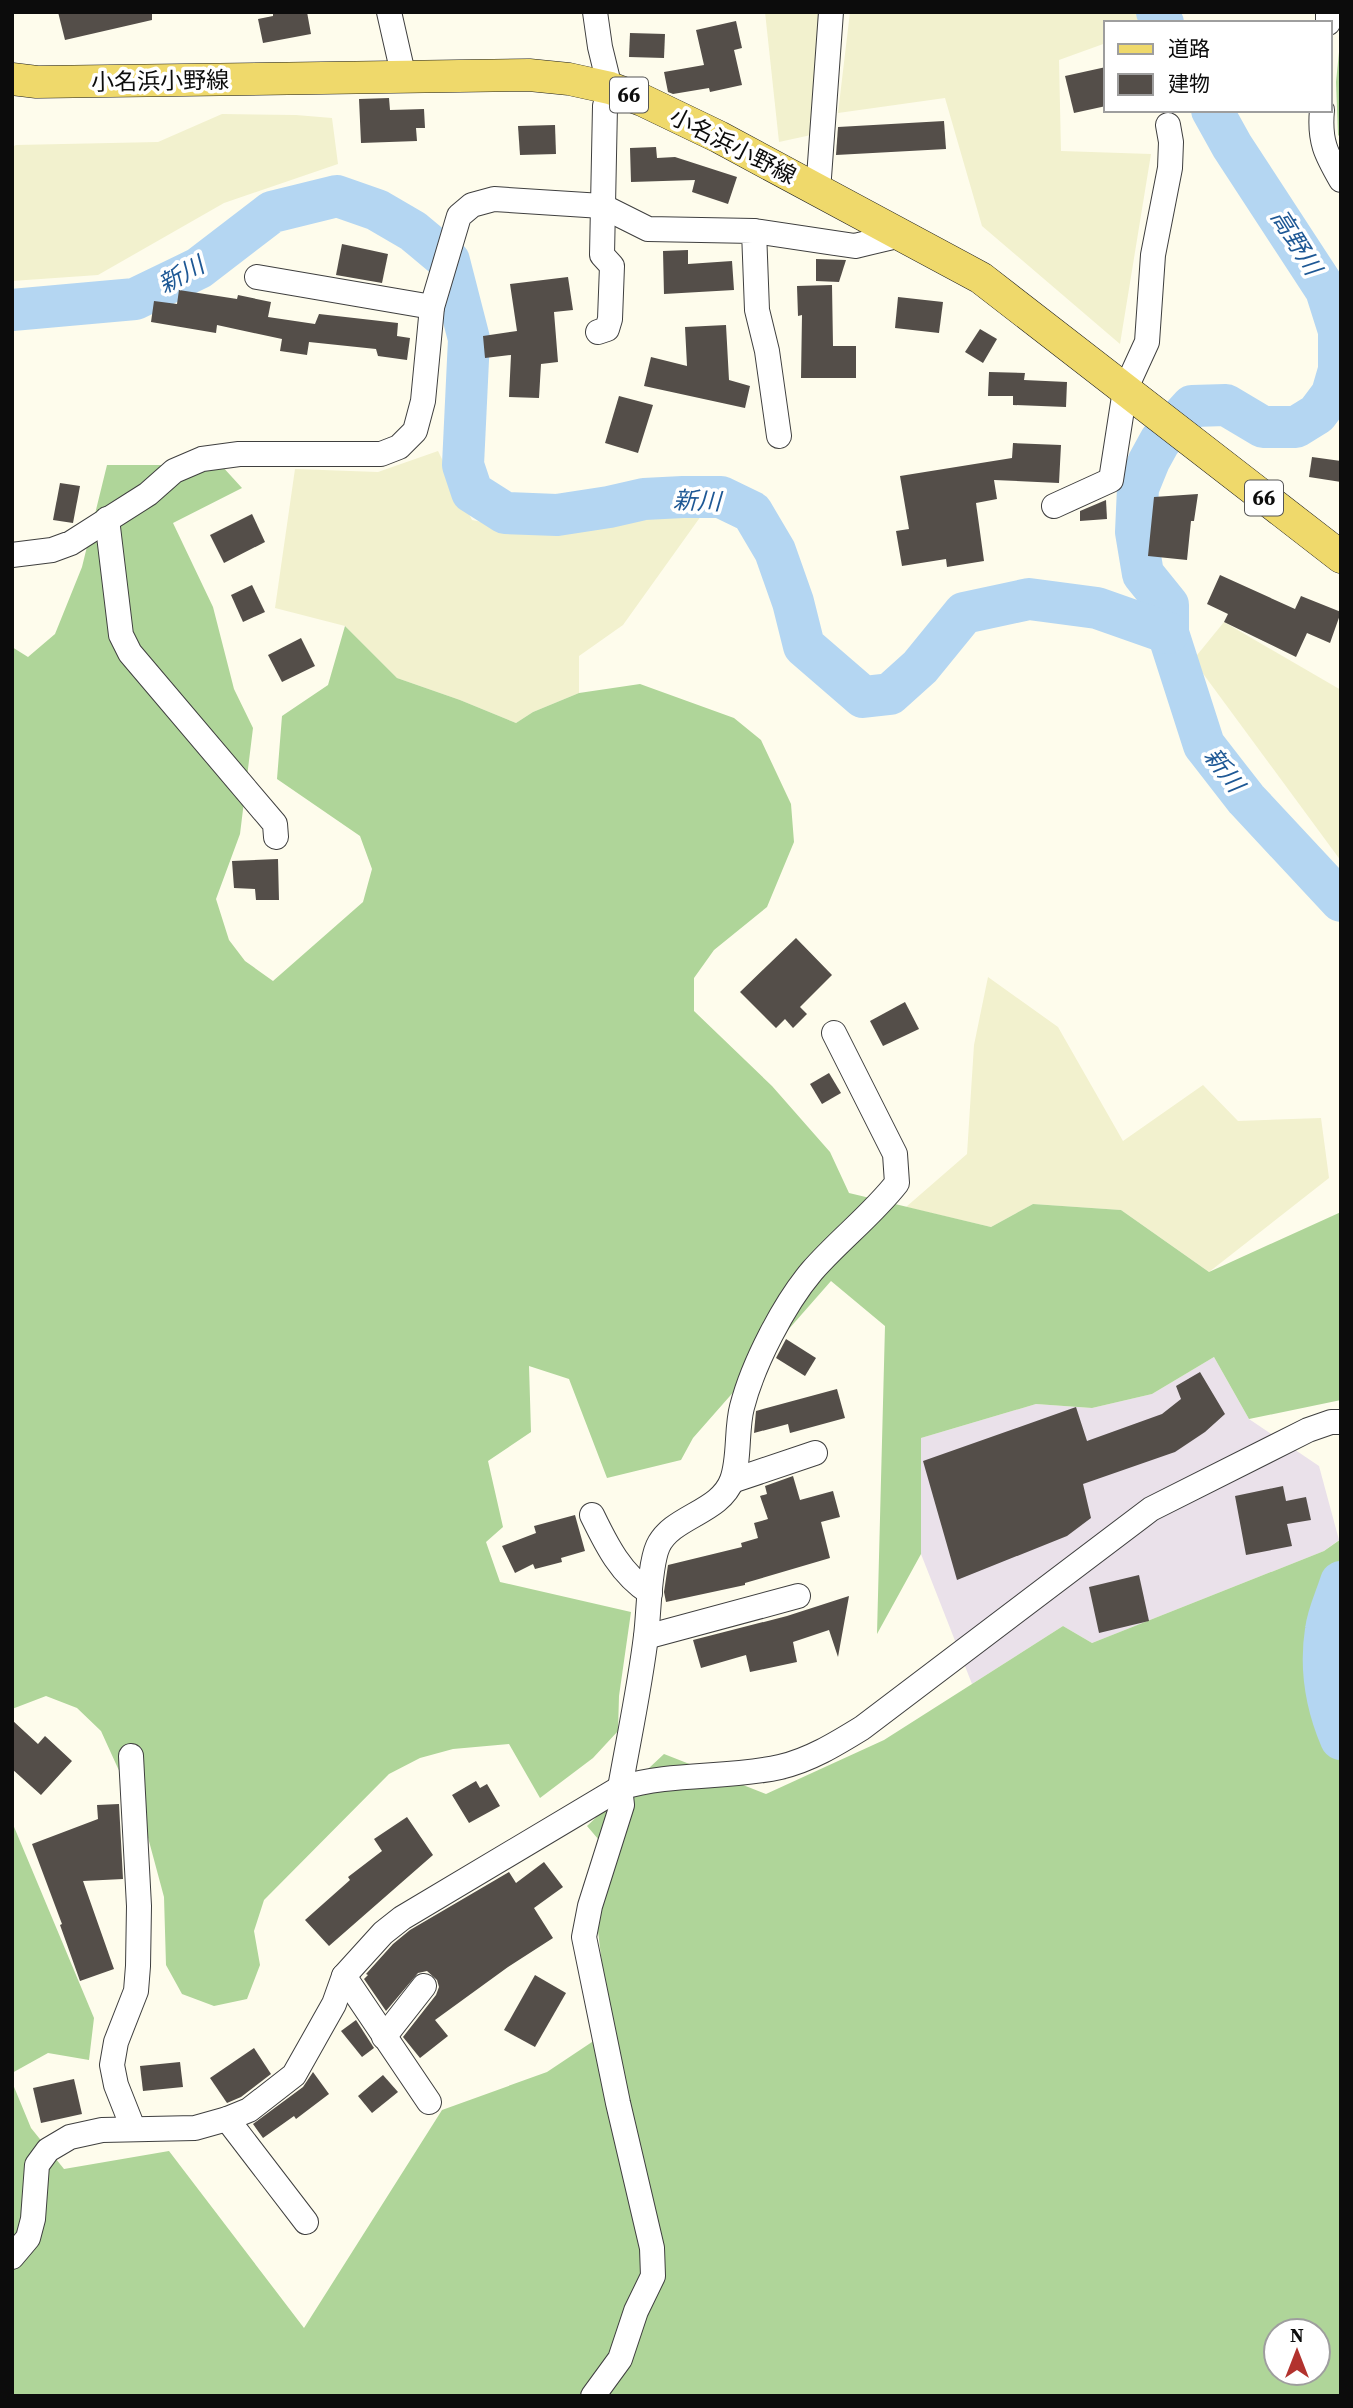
<svg xmlns="http://www.w3.org/2000/svg" width="1353" height="2408" viewBox="0 0 1353 2408" font-family="'Source Serif 4','Noto Sans JP',serif">
<rect width="100%" height="100%" fill="#fefcec"/>
<!-- industrial -->
<path fill="#eae1ea" d="M1214,1357l35,62 70,47 20,74 -15,11 -232,92 -29,-17 -91,58 -51,-130v-116l115,-34 56,4 60,-14z"/>
<!-- farmland -->
<g fill="#f2f1ce">
<path d="M765,12h55l-9,123 -32,7z"/>
<path d="M850,12h293l3,11h-40v20l-47,17 2,91 90,3 -31,190 -138,-118 -37,-128 -107,15z"/>
<path d="M222,114l74,1 36,3 6,46 -114,39 -126,72 -86,6v-134l4,-2 142,-3z"/>
<path d="M438,451l34,69 63,12 171,-23 -83,116 -44,31v37l-46,19 -17,11 -56,-23 -63,-22 -52,-52 -70,-18 20,-139 83,3z"/>
<path d="M1224,622l117,68v171l-148,-201z"/>
<path d="M988,977l70,50 65,114 80,-56 35,36 83,-3 8,60 -120,94 -88,-62 -88,-6 -42,23 -85,-20 61,-53 7,-109z"/>
</g>
<!-- forest -->
<g fill="#afd599" fill-rule="evenodd">
<path d="M1341,32v106l-3,-3 -2,-53z"/>
<path d="M107,465h114l21,23 -69,35 40,84 21,82 19,39 -13,106 -24,65 13,41 16,21 28,20 90,-79 9,-33 -12,-33 -83,-57 5,-63 46,-31 17,-59 52,52 63,22 56,23 17,-11 46,-19 61,-9 94,34 27,22 30,64 3,38 -27,65 -53,43 -20,28v33l78,75 58,66 19,41 142,34 42,-23 88,6 88,62 132,-60v188l-92,19 -35,-62 -62,37 -60,14 -56,-4 -115,34v116l-44,80 8,-308 -54,-45 -138,157 -12,22 -74,18 -38,-99 -40,-13 2,66 -43,29 15,66 -17,15 14,40 131,30 -12,84 -1,35 -25,27 -53,40 -31,-54 -56,5 -33,9 -31,16 -125,126 -10,31 6,34 -13,34 -33,7 -32,-12 -16,-29 -2,-68 -18,-67 -45,-99 -24,-23 -31,-12 -34,13v-1062l16,10 27,-23 27,-67z"/>
<path d="M1341,1539v857h-1329v-314l19,46 33,41 105,-18 135,177 138,-218 105,-38 63,-42 -14,-115 20,-55 -29,-34 77,-72 102,40 118,-54 179,-114 29,17 232,-92zM1276,2331h42v42h-42z"/>
<path d="M12,1822l82,196 -5,42 -41,-7 -36,20z"/>
</g>
<g fill="none" stroke-linecap="round" stroke-linejoin="round">
<!-- river -->
<g stroke="#b4d6f2" stroke-width="42">
<path d="M1157,12l6,11"/>
<path d="M1212,110l20,36 94,144 13,41v39l-7,24 -15,20 -21,13h-33l-37,-22 -34,1 -32,35 -11,20 -11,27 -2,44 7,42 25,31v28l36,112 42,54 95,102"/>
<path d="M12,310l123,-11 64,-31 73,-56 65,-16 40,14 36,21 36,30 20,78 -6,126 9,27 33,21 52,2 52,-8 35,-8 39,-2h38l31,15 23,39 18,51 11,44 59,51 27,-3 30,-27 44,-54 65,-14 68,9 71,25"/>
<path d="M1341,1582c-5,16 -13,32 -15,48 -6,38 0,74 15,109"/>
</g>
</g>
<!-- building -->
<g fill="#544e49">
<path d="M58,12h94v8l-87,20z"/>
<path d="M273,12h34l4,22 -48,9 -5,-24 15,-3z"/>
<path d="M736,21l6,27 -8,2 8,35 -32,7 -1,-4 -36,6 -5,-2 -4,-20 40,-7 -8,-35z"/>
<path d="M630,33l35,1 -1,24 -35,-1z"/>
<path d="M1106,67v39l-32,7 -9,-37z"/>
<path d="M389,98l1,12 34,-1 1,19h-9l1,13 -56,2 -2,-44z"/>
<path d="M944,121l2,28 -110,6 2,-28z"/>
<path d="M555,125l1,29 -36,1 -2,-29z"/>
<path d="M656,147l1,11 18,-1 62,20 -9,27 -36,-12 3,-12 -64,2 -1,-34z"/>
<path d="M342,244l46,10 -6,29 -46,-8z"/>
<path d="M688,250v14l44,-3 2,29 -70,4 -1,-43z"/>
<path d="M816,259l30,1 -7,22 -23,-1z"/>
<path d="M568,277l5,33 -19,2 4,50 -17,2 -2,34 -30,-1 2,-42 -26,3 -2,-22 34,-5 -7,-47z"/>
<path d="M832,285l1,61h23v32h-55l1,-63 -4,1 -1,-30z"/>
<path d="M179,290l58,9 1,-4 33,7 -3,15 47,7 4,-10 79,9 -1,13 13,2 -3,22 -29,-4 -2,-7 -67,-7 -2,13 -27,-4 2,-12 -65,-14 -1,8 -65,-11 3,-21 23,3z"/>
<path d="M898,297l45,5 -4,31 -44,-5z"/>
<path d="M726,325l3,55 21,6 -5,22 -101,-22 7,-29 36,9 -2,-39z"/>
<path d="M980,329l17,10 -14,24 -18,-11z"/>
<path d="M989,372l36,1 -1,7 43,2 -1,25 -53,-2v-9h-25z"/>
<path d="M619,396l34,9 -15,48 -33,-10z"/>
<path d="M1013,443l48,2 -2,38 -65,-3 3,19 -21,4 8,58 -37,6 -1,-8 -44,7 -6,-35 13,-2 -9,-53 112,-18z"/>
<path d="M1312,457l29,4v21l-32,-5z"/>
<path d="M60,483l20,3 -7,37 -20,-3z"/>
<path d="M1198,494l-4,27h-3l-4,39 -39,-4 6,-59z"/>
<path d="M1106,500l1,19 -27,2v-10z"/>
<path d="M252,514l13,28 -41,21 -14,-28z"/>
<path d="M1220,575l75,34 6,-13 40,16 -11,31 -23,-10 -11,24 -72,-35 4,-8 -21,-10z"/>
<path d="M252,585l13,27 -22,10 -12,-27z"/>
<path d="M301,638l14,28 -33,16 -14,-27z"/>
<path d="M278,859l1,41h-23l-1,-11 -21,-1 -2,-27z"/>
<path d="M796,938l36,37 -32,32 7,7 -14,14 -8,-9 -9,9 -36,-36z"/>
<path d="M905,1002l14,27 -36,17 -13,-25z"/>
<path d="M829,1073l12,20 -19,11 -12,-20z"/>
<path d="M786,1339l30,19 -11,18 -29,-18z"/>
<path d="M1200,1372l25,42 -20,18 -30,20 -92,32 8,34 -24,18 -110,44 -34,-119 153,-54 11,34 75,-27 19,-15 -5,-13z"/>
<path d="M837,1389l8,29 -55,15 -2,-9 -34,9 2,-22z"/>
<path d="M793,1476l7,24 33,-9 7,26 -19,5 9,36 -85,25v2l-79,17 -2,-10 4,-27 74,-18 -1,-4 17,-5 -4,-15 14,-4 -8,-23 7,-2 -2,-8z"/>
<path d="M1283,1486l3,15 20,-4 5,23 -24,4 5,22 -46,9 -11,-59z"/>
<path d="M575,1515l10,36 -24,7 1,4 -27,7 -2,-5 -18,9 -13,-27 34,-13 -2,-7z"/>
<path d="M1139,1575l10,46 -50,12 -10,-46z"/>
<path d="M849,1596l-11,61 -9,-27 -36,12 4,20 -47,10 -4,-17 -45,13 -8,-28 94,-24z"/>
<path d="M12,1720l26,24 7,-8 27,25 -31,34 -29,-26z"/>
<path d="M476,1781l4,7 7,-4 13,22 -31,17 -17,-28z"/>
<path d="M119,1804l4,75 -40,2 31,88 -34,12 -20,-56 2,-1 -30,-80 66,-25 -1,-14z"/>
<path d="M407,1817l26,38 -104,91 -24,-26 45,-40 -2,-3 34,-26 -8,-12z"/>
<path d="M544,1862l19,25 -29,21 19,30 -45,29 -73,53 13,16 -28,22 -17,-21 33,-42 3,-8 -2,-7 -10,-9 -9,2 -32,38 -22,-32 4,-4 -2,-1 27,-30 17,-14 99,-58 7,11z"/>
<path d="M535,1975l31,18 -31,54 -31,-17z"/>
<path d="M356,2020l18,28 -12,9 -21,-26z"/>
<path d="M254,2048l17,26 -30,23 -14,6 -17,-25z"/>
<path d="M180,2062l3,25 -40,4 -3,-25z"/>
<path d="M313,2072l16,22 -33,25 -2,-3 -31,22 -10,-14 50,-37z"/>
<path d="M383,2075l15,17 -26,21 -14,-17z"/>
<path d="M74,2079l8,35 -41,9 -8,-35z"/>
</g>
<g fill="none" stroke-linecap="round" stroke-linejoin="round">
<defs>
<g id="minor">
<path d="M389,12l15,66"/>
<path d="M595,12l5,35 10,41 -5,18 -3,149 10,11 -2,53 -3,10 -9,3"/>
<path d="M1328,23v-11"/>
<path d="M1322,110c-3,31 4,44 19,70"/>
<path d="M818,191l13,-179"/>
<path d="M754,231l101,15 46,-11"/>
<path d="M257,277l175,30"/>
<path d="M1054,506l57,-26 14,-90 22,-48 6,-87 17,-87 1,-26 -3,-17"/>
<path d="M107,519l14,116 9,18 145,171 1,13"/>
<path d="M12,555l40,-5 19,-7 77,-49 26,-23 28,-12 37,-5h142l18,-7 16,-16 8,-30 9,-94 27,-91 13,-11 22,-6 108,7 46,23 106,2 3,79 10,41 12,85"/>
<path d="M732,1481l83,-28"/>
<path d="M592,1515c15,31 29,59 58,78"/>
<path d="M646,1637l152,-41"/>
<path d="M131,1756l8,150 -1,60 -2,25 -20,51 -4,23 4,20 17,43"/>
<path d="M344,1976l85,126"/>
<path d="M384,2037l40,-51"/>
<path d="M227,2119l79,103"/>
<path d="M12,2257l16,-19 5,-19 4,-54 11,-15 22,-13 32,-7 93,-2 32,-9 22,-9 45,-35 40,-71 10,-28 39,-43 19,-15 218,-130c52,-16 107,-9 160,-21 30,-7 56,-23 82,-39l289,-219 157,-79 23,-8h10"/>
<path d="M593,2396l27,-37 16,-48 17,-35 -1,-28 -34,-145 -34,-166 6,-31 32,-101 -2,-17c9,-51 20,-102 26,-152 3,-23 3,-70 12,-90 14,-30 62,-33 74,-66 8,-21 4,-51 10,-73 11,-43 42,-103 70,-136 27,-31 60,-56 85,-88l-2,-29 -61,-121"/>
</g>
<path id="major" d="M12,79l25,3 492,-7 40,4 41,9 32,12 77,37 262,141 360,279"/>
</defs>
<!-- minor casing -->
<use href="#minor" stroke="#3f3f3f" stroke-width="26"/>
<!-- major casing -->
<use href="#major" stroke="#1d1d1d" stroke-width="33"/>
<!-- minor -->
<use href="#minor" stroke="#fff" stroke-width="24"/>
<!-- major -->
<use href="#major" stroke="#efd96b" stroke-width="32"/>
</g>
<g text-anchor="middle" stroke-width="7" stroke-linejoin="round" paint-order="stroke">
<!-- shield labels -->
<g fill="#fff" stroke="#555" stroke-width="2">
<rect x="610" y="77.5" width="38" height="35" rx="5"/>
<rect x="1245" y="480.5" width="38" height="35" rx="5"/>
</g>
<g font-size="21" font-weight="bold" fill="#0c0c0c">
<text x="629" y="102">66</text>
<text x="1264" y="505">66</text>
</g>
<!-- street labels -->
<g font-size="23" fill="#0c0c0c" stroke="#fff">
<text transform="translate(160 81) rotate(-1)" y="8">小名浜小野線</text>
<text transform="translate(733 146) rotate(27)" y="8">小名浜小野線</text>
</g>
<!-- water labels -->
<g font-size="24" font-style="italic" fill="#1e5895" stroke="#fff">
<text transform="translate(1296 242) rotate(58)" y="8">高野川</text>
<text transform="translate(181 275) rotate(-29)" y="8">新川</text>
<text transform="translate(697 501) rotate(2)" y="8">新川</text>
<text transform="translate(1224 770) rotate(53)" y="8">新川</text>
</g>
</g>
<!-- border -->
<rect width="1353" height="2408" fill="none" stroke="#0c0c0c" stroke-width="28"/>
<!-- legend -->
<rect x="1104" y="21" width="228" height="91" fill="#ffffff" stroke="#9e9e9e" stroke-width="2"/>
<rect x="1118" y="44" width="35" height="10" fill="#efd96b" stroke="#9e9e9e" stroke-width="2"/>
<text x="1168" y="56" font-size="21" fill="#0c0c0c">道路</text>
<rect x="1118" y="74" width="35" height="21" fill="#544e49" stroke="#9e9e9e" stroke-width="2"/>
<text x="1168" y="91" font-size="21" fill="#0c0c0c">建物</text>
<!-- north arrow -->
<g transform="translate(1297 2352)"><circle r="33" fill="#ffffff" stroke="#9e9e9e" stroke-width="2"/>
<path d="M0-5L12 26L0 18L-12 26Z" fill="#b2322e"/>
<text y="-10" font-size="19" font-weight="bold" text-anchor="middle" fill="#0c0c0c">N</text>
</g>
</svg>
